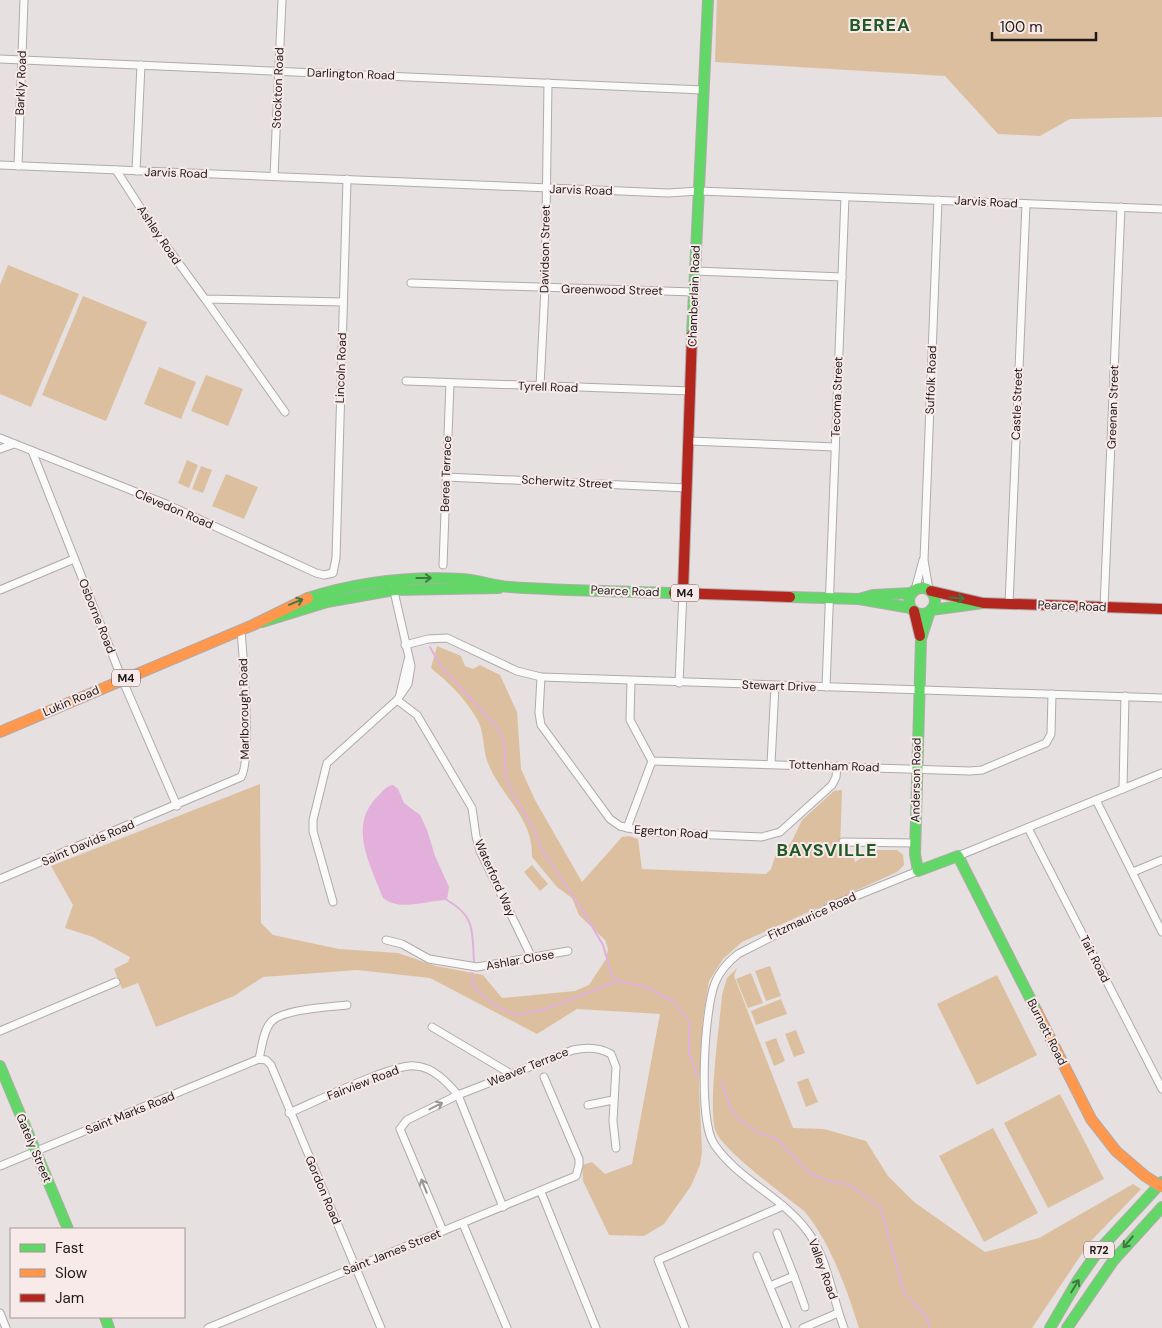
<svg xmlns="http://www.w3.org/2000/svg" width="1162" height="1328" viewBox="0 0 1162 1328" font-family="'DM Sans',sans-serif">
<rect width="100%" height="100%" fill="#e6e0e0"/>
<!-- green -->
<g fill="#dcbf9f">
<path d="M717,0h445v117l-92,2 -30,17 -42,-2 -53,-58 -230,-14z"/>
<path d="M8,265l71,29 -48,113 -31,-13v-109z"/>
<path d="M83,296l64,26 -41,99 -64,-26z"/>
<path d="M159,367l37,15 -15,37 -37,-15z"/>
<path d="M206,375l37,14 -15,37 -37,-15z"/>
<path d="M187,460l11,5 -9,23 -11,-5z"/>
<path d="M201,466l11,4 -9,23 -11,-4z"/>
<path d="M226,474l32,13 -14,32 -32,-13z"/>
<path d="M437,646l24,10 4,10 8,3 7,-4 20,10 17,37 4,57 14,31 47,82 40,-45 7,-1 9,3 4,30 124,5 5,-5 5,-15 15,-11 11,-23 32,-29 8,-1 -2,59 14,9 1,4 19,-12h23l6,5 1,10 -7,7 -155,70 -19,17 -14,22 -6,36 -4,73 3,61 -2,14 -9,21 -27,38 -20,12 -35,-1 -26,-54 -1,-16 10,-3 13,12 27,-10 28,-150 -83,-5 -40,25 -107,-56 -73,-8 -94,7 -29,19 -78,31 -18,-44 -16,6 -8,-20 14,-7 2,-5 -37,-20 -28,-9 8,-23 -22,-39 209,-82 1,139 12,12 66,14 59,4 38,13 47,9 19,23 73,-7 14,-6 17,-26 2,-10 -3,-9 -26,-25 -7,-17 -15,-11 -25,-30c1,-40 -30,-59 -44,-94 -6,-15 -3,-30 -11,-44 -12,-21 -28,-36 -46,-51z"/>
<path d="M532,865l16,19 -8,7 -16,-19z"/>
<path d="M770,966l11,30 -15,5 -11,-30z"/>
<path d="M737,968l-3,8 59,152 31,1 42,12 22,35 26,26 71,50 54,-14 94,-54 8,5 -52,54 -57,85h-173c-12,-38 -29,-87 -55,-117 -20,-16 -79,-59 -88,-79 -9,-23 4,-109 6,-137l5,-17z"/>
<path d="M751,973l12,30 -15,5 -12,-29z"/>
<path d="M997,975l40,80 -60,30 -40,-81z"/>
<path d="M781,999l6,15 -31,11 -5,-14z"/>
<path d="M796,1030l9,23 -11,4 -9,-23z"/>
<path d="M776,1038l9,23 -11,5 -9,-24z"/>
<path d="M808,1078l10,24 -12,5 -9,-25z"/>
<path d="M1060,1094l44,85 -56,29 -44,-85z"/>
<path d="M993,1128l45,85 -54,29 -45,-86z"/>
</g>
<!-- water -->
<path fill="#e2b0da" d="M393,785l5,4 6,14 16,12 7,15 8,26 14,31 -2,13c-20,0 -47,12 -64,-2 -12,-33 -36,-72 -5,-102 5,-5 8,-10 15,-11z"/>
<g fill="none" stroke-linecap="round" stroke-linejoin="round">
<!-- stream -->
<g stroke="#e2b0da" stroke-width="2">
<path d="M430,647l10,18 58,63 6,15 2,34 5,14 23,38 8,22 40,58 21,36 9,31 6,5"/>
<path d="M447,900c29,17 25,31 27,62"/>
<path d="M472,973l1,13 9,9 17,13 18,7 29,-6 72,-28 28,6 28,15 15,19v31l8,24"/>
<path d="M721,1082l10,27 8,11 18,12 20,7 33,35 19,7 21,4 31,23 23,85c9,12 25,19 25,35"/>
</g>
<defs>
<g id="street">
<path d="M0,59l703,31"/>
<path d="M0,165l668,28 31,-2 463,18"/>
<path d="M18,166l6,-166"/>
<path d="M116,170l40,62 49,67 138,3"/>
<path d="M136,171l5,-106"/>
<path d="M274,176l8,-176"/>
<path d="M695,271l147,6"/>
<path d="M411,283l283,9"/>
<path d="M205,299l80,113"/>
<path d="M406,381l285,10"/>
<path d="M540,386l5,-98 3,-205"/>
<path d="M0,438l166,66 150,69 8,2 9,-2 3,-15 11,-379"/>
<path d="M689,441l146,6"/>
<path d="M0,449l14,-5"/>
<path d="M32,451l90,228 55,127"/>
<path d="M446,477l241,11"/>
<path d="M443,565l7,-182"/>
<path d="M0,590l74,-31"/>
<path d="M915,590l8,-30"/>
<path d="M929,590l-5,-30 14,-360"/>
<path d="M1009,604l17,-400"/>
<path d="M1104,607l17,-400"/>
<path d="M405,645l23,-6 19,-1 70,33 24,6 621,21"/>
<path d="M541,677l-2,36 2,12 69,94 10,7 26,6 116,5 18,-5 52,-47 4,-8 1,-11"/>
<path d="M631,681l-1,39 22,41 318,10 12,-1 64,-27 5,-9 1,-40"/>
<path d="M679,683l4,-91"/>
<path d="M826,687l19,-490"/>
<path d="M400,694l8,-34"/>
<path d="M397,700l20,15 55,93 4,28 4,15 52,107"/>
<path d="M771,764l4,-78"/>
<path d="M1123,789l2,-93"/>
<path d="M1096,800l66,132"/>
<path d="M627,828l25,-67"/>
<path d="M1028,828l134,261"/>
<path d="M843,842l72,1"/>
<path d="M958,856l204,-83"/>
<path d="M1133,872l29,-12"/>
<path d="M0,879l241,-102c11,-16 2,-122 0,-147"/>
<path d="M333,902l-20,-71v-11l14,-57 70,-63 11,-16 3,-18 -18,-79"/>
<path d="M386,940l16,4 27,15 48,8 91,-16"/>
<path d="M432,1027l79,47"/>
<path d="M0,1031l116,-49"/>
<path d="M259,1059l7,1 5,5 110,263"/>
<path d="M259,1059c3,-12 4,-28 12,-37 11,-13 58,-15 76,-17"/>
<path d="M588,1105l25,-5"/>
<path d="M289,1113c24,-10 105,-50 126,-47 18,1 32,16 43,29l45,112"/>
<path d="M0,1166l259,-107"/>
<path d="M541,1192l55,136"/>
<path d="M463,1224l44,104"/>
<path d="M443,1231l-43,-102 7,-9 51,-25 115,-45c13,-3 26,-3 38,4l5,13 -3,54 3,27"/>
<path d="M777,1233l17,43"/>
<path d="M757,1256l30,72"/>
<path d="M770,1286l24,-10 11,31"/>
<path d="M0,1313l6,15"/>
<path d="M208,1328l368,-152 3,-11v-6l-35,-82"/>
<path d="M685,1328l-27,-68 125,-54"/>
<path d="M803,1328l35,-15"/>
<path d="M844,1328c-12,-31 -16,-69 -36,-96 -25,-35 -70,-52 -94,-88 -16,-24 -10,-134 1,-161 5,-13 13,-21 23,-29l98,-50 82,-33"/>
</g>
<g id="fast">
<path d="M692,335l16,-335"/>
<circle cx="922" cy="601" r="13"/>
<path d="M790,597l69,2 14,-4 39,-2"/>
<path d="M308,598c50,-16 101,-22 154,-19 16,1 32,7 48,8 55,4 110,4 164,6"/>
<path d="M859,599l52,9"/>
<path d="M931,610l52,-7"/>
<path d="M930,611l-9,28 -6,215 3,17 40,-15 79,156"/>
<path d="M262,622l65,-20 67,-12 105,-2"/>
<path d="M0,1066l68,163"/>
<path d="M105,1317l4,11"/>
<path d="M1050,1328l28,-48 21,-30 63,-68"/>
<path d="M1067,1328l46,-67 49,-54"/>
</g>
<g id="slow">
<path d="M0,732l253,-107 55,-27"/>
<path d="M1037,1012l54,107 25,32 29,25"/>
</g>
<g id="jam">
<path d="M931,591l52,12 179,6"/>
<path d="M683,592l9,-257"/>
<path d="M674,593l116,4"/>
<path d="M914,611l6,25"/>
</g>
</defs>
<!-- street casing -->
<use href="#street" stroke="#b0abaa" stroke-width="9"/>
<!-- fast casing -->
<use href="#fast" stroke="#b0abaa" stroke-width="12"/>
<!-- slow casing -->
<use href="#slow" stroke="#b0abaa" stroke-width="12"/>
<!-- jam casing -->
<use href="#jam" stroke="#b0abaa" stroke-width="12"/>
<!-- street -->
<use href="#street" stroke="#fbfafa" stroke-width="7"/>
<!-- fast -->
<use href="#fast" stroke="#63d668" stroke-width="10"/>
<!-- slow -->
<use href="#slow" stroke="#ff974d" stroke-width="10"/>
<!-- jam -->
<use href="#jam" stroke="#b3261e" stroke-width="10"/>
<defs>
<path id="slow-bridge" d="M1145,1176l17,11"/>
</defs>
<!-- slow-bridge casing -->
<use href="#slow-bridge" stroke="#b0abaa" stroke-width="12" stroke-linecap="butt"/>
<!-- slow-bridge -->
<use href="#slow-bridge" stroke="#ff974d" stroke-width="10"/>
</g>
<!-- one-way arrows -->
<defs><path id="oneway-shaft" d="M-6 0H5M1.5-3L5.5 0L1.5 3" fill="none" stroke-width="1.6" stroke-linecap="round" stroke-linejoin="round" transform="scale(1.25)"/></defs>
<g stroke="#417841">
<use href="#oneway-shaft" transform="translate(424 578)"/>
<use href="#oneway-shaft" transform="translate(957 598) rotate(4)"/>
<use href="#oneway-shaft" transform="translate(296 602) rotate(-22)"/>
<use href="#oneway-shaft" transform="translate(1128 1242) rotate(130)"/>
<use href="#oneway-shaft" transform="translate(1075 1286) rotate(-59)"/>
</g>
<g stroke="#989595">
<use href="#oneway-shaft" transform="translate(436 1106) rotate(-27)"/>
<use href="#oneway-shaft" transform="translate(424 1186) rotate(-112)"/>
</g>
<g text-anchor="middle" stroke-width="4" stroke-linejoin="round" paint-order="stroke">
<!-- shield labels -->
<g fill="#f8eae9" stroke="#605858" stroke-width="1">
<rect x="671" y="584.5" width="28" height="17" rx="4"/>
<rect x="112" y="669.5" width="28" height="17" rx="4"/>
<rect x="1084" y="1241.5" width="30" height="17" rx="4"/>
</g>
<g font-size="11" font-weight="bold" fill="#1f1a1a">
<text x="685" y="597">M4</text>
<text x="126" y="682">M4</text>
<text x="1099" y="1254">R72</text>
</g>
<!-- street labels -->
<g font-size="12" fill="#1f1a1a" stroke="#f8eae9">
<text transform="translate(351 74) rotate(2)" y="4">Darlington Road</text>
<text transform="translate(21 83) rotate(-88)" y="4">Barkly Road</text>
<text transform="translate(278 88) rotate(-88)" y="4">Stockton Road</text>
<text transform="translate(176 173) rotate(2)" y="4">Jarvis Road</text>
<text transform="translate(581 190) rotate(2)" y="4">Jarvis Road</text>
<text transform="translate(986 202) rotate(3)" y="4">Jarvis Road</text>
<text transform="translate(159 235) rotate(56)" y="4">Ashley Road</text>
<text transform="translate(545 249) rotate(-89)" y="4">Davidson Street</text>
<text transform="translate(612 290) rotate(1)" y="4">Greenwood Street</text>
<text transform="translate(694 296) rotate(-88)" y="4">Chamberlain Road</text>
<text transform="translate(341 368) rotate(-88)" y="4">Lincoln Road</text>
<text transform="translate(931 380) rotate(-88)" y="4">Suffolk Road</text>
<text transform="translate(548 387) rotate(2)" y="4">Tyrell Road</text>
<text transform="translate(837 397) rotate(-88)" y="4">Tecoma Street</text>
<text transform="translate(1017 404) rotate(-88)" y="4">Castle Street</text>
<text transform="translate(1113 407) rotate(-88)" y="4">Greenan Street</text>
<text transform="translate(446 474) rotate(-88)" y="4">Berea Terrace</text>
<text transform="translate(567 482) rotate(3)" y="4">Scherwitz Street</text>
<text transform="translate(174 509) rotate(23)" y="4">Clevedon Road</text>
<text transform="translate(625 591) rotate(2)" y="4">Pearce Road</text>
<text transform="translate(1072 606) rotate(2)" y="4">Pearce Road</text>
<text transform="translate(97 616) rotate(68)" y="4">Osborne Road</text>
<text transform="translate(779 686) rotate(2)" y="4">Stewart Drive</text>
<text transform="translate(71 701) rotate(-23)" y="4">Lukin Road</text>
<text transform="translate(244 709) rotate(-91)" y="4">Marlborough Road</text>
<text transform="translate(834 766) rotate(2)" y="4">Tottenham Road</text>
<text transform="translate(916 780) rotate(-89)" y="4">Anderson Road</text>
<text transform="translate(671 832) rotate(4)" y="4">Egerton Road</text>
<text transform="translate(88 843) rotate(-23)" y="4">Saint Davids Road</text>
<text transform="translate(495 878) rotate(66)" y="4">Waterford Way</text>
<text transform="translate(812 916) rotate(-25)" y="4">Fitzmaurice Road</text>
<text transform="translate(1095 959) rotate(63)" y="4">Tait Road</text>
<text transform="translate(520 960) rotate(-10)" y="4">Ashlar Close</text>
<text transform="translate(1047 1032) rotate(63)" y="4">Burnett Road</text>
<text transform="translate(528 1067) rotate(-22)" y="4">Weaver Terrace</text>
<text transform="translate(363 1083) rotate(-21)" y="4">Fairview Road</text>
<text transform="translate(130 1113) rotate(-22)" y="4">Saint Marks Road</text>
<text transform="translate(34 1148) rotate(67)" y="4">Gately Street</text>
<text transform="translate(323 1190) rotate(67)" y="4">Gordon Road</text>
<text transform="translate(392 1252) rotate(-22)" y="4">Saint James Street</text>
<text transform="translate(823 1269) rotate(70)" y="4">Valley Road</text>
</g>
<!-- district labels -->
<g font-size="18" font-weight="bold" letter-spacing="1" fill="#1f5926" stroke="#f8eae9">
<text x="880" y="31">BEREA</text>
<text x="827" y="856">BAYSVILLE</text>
</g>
</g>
<!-- legend -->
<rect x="10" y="1228" width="175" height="90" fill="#f8eae9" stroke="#a19796"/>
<rect x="20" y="1244" width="25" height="8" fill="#63d668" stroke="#a19796"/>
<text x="55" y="1253" font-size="15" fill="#1f1a1a">Fast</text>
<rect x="20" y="1269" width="25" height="8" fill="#ff974d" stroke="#a19796"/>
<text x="55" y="1278" font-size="15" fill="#1f1a1a">Slow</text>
<rect x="20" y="1294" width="25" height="8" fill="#b3261e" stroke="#a19796"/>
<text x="55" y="1303" font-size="15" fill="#1f1a1a">Jam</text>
<!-- scale -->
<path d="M992 32v8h104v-8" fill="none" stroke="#1f1a1a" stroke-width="2.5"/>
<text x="1000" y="32" font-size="15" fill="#1f1a1a" stroke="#f8eae9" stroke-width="4" paint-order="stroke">100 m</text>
</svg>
